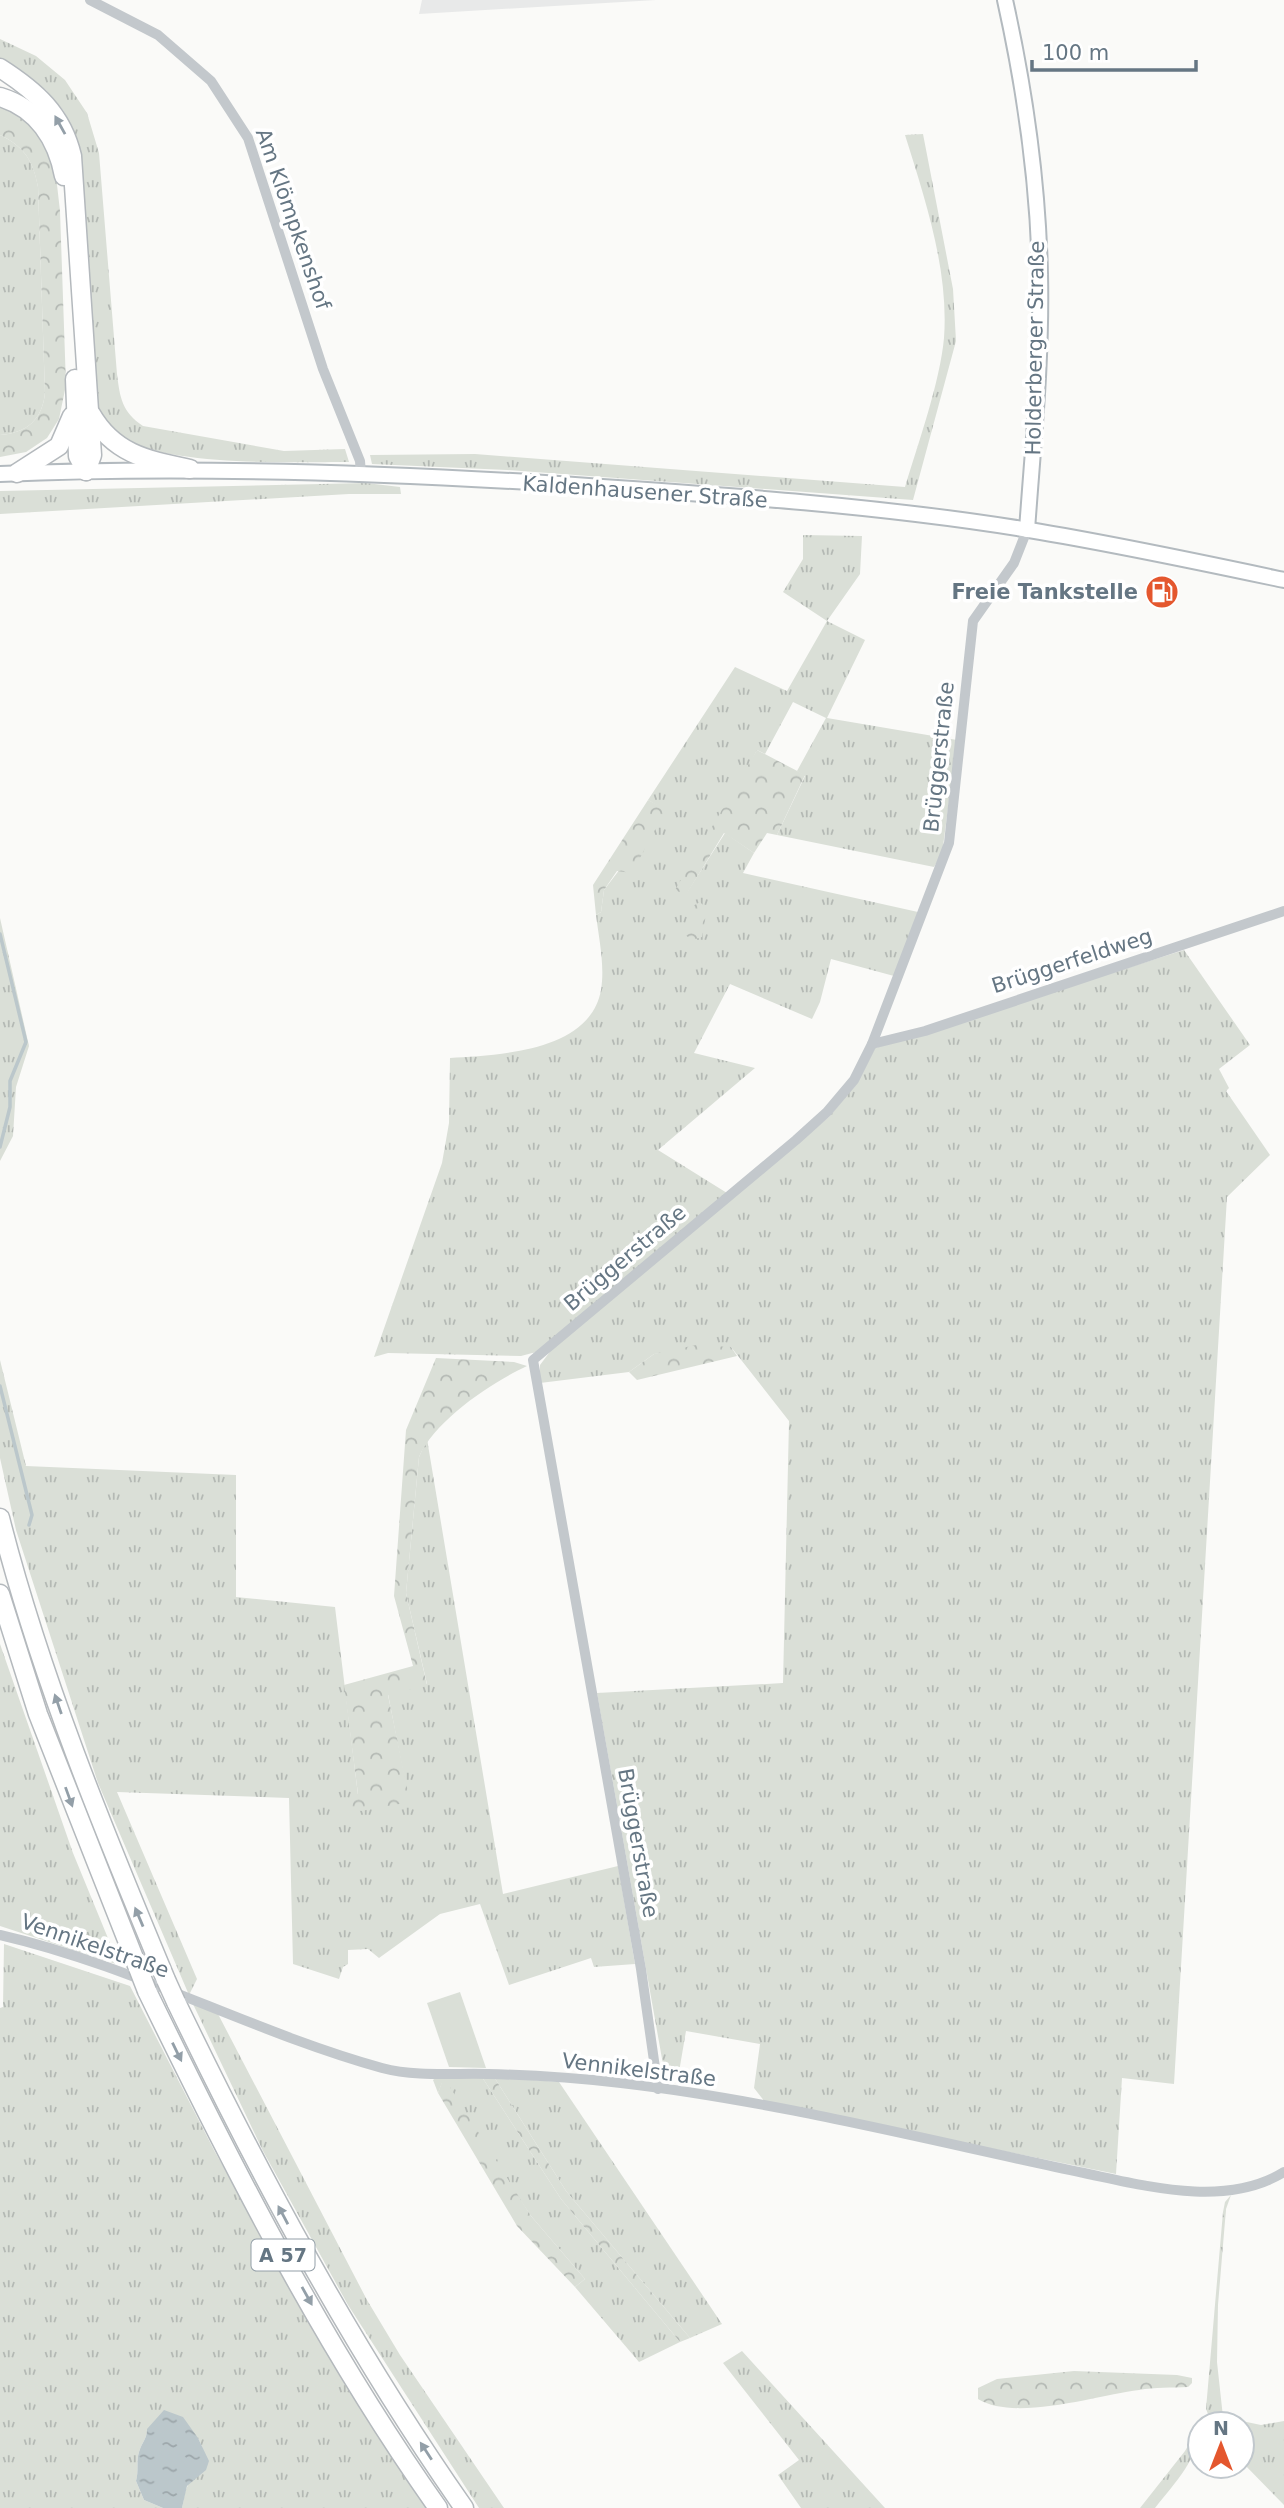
<svg xmlns="http://www.w3.org/2000/svg" width="1284" height="2508" viewBox="0 0 1284 2508" font-family="'DejaVu Sans',sans-serif">
<defs>
<pattern id="grass-tufts" width="24" height="20" patternUnits="userSpaceOnUse" patternTransform="scale(1.75)"><rect width="24" height="20" fill="#dadfd7"/><path d="M3 7l-1-3M5 7V3M7 7l1-3M15 17l-1-3M17 17v-4M19 17l1-3" fill="none" stroke="#b4b9b4"/></pattern>
<pattern id="forest-crowns" width="20" height="18" patternUnits="userSpaceOnUse" patternTransform="scale(1.75)"><rect width="20" height="18" fill="#dadfd7"/><path d="M2 6a3 3 0 1 1 6 0M12 15a3 3 0 1 1 6 0" fill="none" stroke="#b4b9b4"/></pattern>
<pattern id="water-ripples" width="26" height="14" patternUnits="userSpaceOnUse" patternTransform="scale(1.75)"><rect width="26" height="14" fill="#bbc7cb"/><path d="M2 4q2-2 4 0t4 0M15 11q2-2 4 0t4 0" fill="none" stroke="#9ca6aa"/></pattern>
</defs>
<rect width="100%" height="100%" fill="#fafaf8"/>
<!-- built -->
<path fill="#e8e9e9" d="M422,0h234l-237,14z"/>
<!-- grass -->
<g fill="url(#grass-tufts)">
<path d="M0,39l36,17 29,24 22,33 12,40 18,221c3,24 5,38 26,52l141,25 61,-2 4,13c-56,0 -182,5 -228,-25 -21,-15 -26,-38 -29,-61l-10,-208 -8,-37 -11,-21 -17,-20 -46,-32z"/>
<path d="M923,134l30,155 3,52 -43,159 -406,-30 -135,-6 -2,-9 105,-1 430,33c13,-43 35,-105 39,-149 5,-68 -19,-139 -39,-203z"/>
<path d="M0,135c25,12 33,26 38,52l7,205c-2,27 -18,41 -45,43z"/>
<path d="M366,483l34,4 1,7h-52l-349,20v-23z"/>
<path d="M803,535l59,1 -2,38 -33,47 38,19 -38,78 130,22 -15,114 -8,13 -157,-32 28,-59 -8,-5 29,-53 -33,-16 -28,52 -8,-4 -71,144 39,-61 29,20 -11,20 175,39 -24,64 -63,-17 -11,43 -8,17 -82,-35 -36,69 61,15 -97,82 69,43 -191,159 -15,4 -133,-3 -14,4 68,-194 7,-40 1,-65c48,-3 140,-6 151,-68 4,-24 -2,-51 -5,-75l5,-3 3,-22 61,-80 -17,-10 87,-133 52,24 40,-70 -44,-29 20,-33z"/>
<path d="M0,918l29,128 -13,41 -3,49 -13,25z"/>
<path d="M1184,950l66,95 -31,24 10,19 -3,3 44,64 -43,42 -53,887 -52,-6 -6,96 -351,-72 -11,-14 6,-44 -74,-13 -7,41 -15,-2 -67,-377 186,-10 6,-262 -58,-74 -77,7 -25,18 -89,11v-18l12,-16 278,-233 27,-34 18,-34z"/>
<path d="M0,1360l26,106 210,9v122l99,10 23,188 51,7 -21,-108 39,-10 -21,-91 13,-136 8,-18 76,455 115,-28 17,98 -41,3 -3,-9 -82,27 -29,-81 -40,10 -61,44 -11,-9 -20,1v14l-5,3 -4,12 -46,-15 -4,-166 -172,-6 80,187 -8,16 -91,-212 -82,-253 -16,-72z"/>
<path d="M0,1644l73,209 46,112 -119,-39z"/>
<path d="M4,1944l126,42 85,166 139,246 76,110h-248c2,-7 2,-16 6,-23 12,-24 30,-3 10,-47l-51,-9c0,10 -5,13 -8,23 -3,9 0,19 -3,29l8,19 19,8h-163v-500l3,-1z"/>
<path d="M193,2004l25,10 149,286 33,55 104,153h-25l-131,-203 -85,-154z"/>
<path d="M438,2076l44,1 79,122 119,143 -41,20 -64,-75 10,-8 -54,-63 -89,-133 -4,10 -5,-13z"/>
<path d="M494,2077l65,5 163,242 -32,14 -124,-147z"/>
<path d="M1231,2195l-5,14 -8,96 -1,57 6,55 38,8 23,-4v84l-42,-43v-38h-30l-6,-15 17,-197 2,-10z"/>
<path d="M742,2351l143,157h-84l-23,-33 21,-15 -76,-97z"/>
<path d="M1200,2425c0,32 -25,58 -45,83h-15l45,-57z"/>
</g>
<!-- forest -->
<g fill="url(#forest-crowns)">
<path d="M0,104l21,10 20,23 15,39 4,35 6,174 -7,34 -12,19 -21,14 -26,5v-22c27,-2 43,-16 45,-43l-7,-205c-5,-26 -13,-40 -38,-52z"/>
<path d="M757,750l48,25 -28,60 -10,-2 -13,20 -30,-20 -38,62 -11,-5z"/>
<path d="M648,800l18,9 -34,64 -15,-2 -13,19 -3,22 -5,3 -3,-30z"/>
<path d="M700,902l7,7 -5,28 -10,3 -8,-6 7,-27z"/>
<path d="M696,1345l35,2 6,9 -100,24 -8,-8 25,-18z"/>
<path d="M436,1358l78,4 13,4c-36,17 -92,54 -108,91l-13,136 21,92 -39,10 22,107 -49,9 -13,-4 -2,-7 12,-6 -14,-109 69,-19 -19,-70 12,-166z"/>
<path d="M482,2077h12l72,114 124,147 -10,4 -119,-143z"/>
<path d="M442,2082l6,2 83,132 54,63 -10,8 -58,-61 -79,-133z"/>
<path d="M1074,2371l103,4 15,3v5l-4,4c-16,1 -33,0 -49,3 -41,5 -124,32 -161,9v-11l19,-9z"/>
</g>
<!-- pitch -->
<path fill="#dadfd7" d="M460,1992l26,76 -37,-1 -22,-64z"/>
<!-- water -->
<path fill="url(#water-ripples)" d="M164,2410l19,7 15,21 11,23 -3,9 -19,16 -5,22h-19l-19,-8 -8,-19c3,-10 0,-20 3,-29 3,-10 8,-13 8,-23z"/>
<g fill="none" stroke-linecap="round" stroke-linejoin="round">
<!-- stream -->
<g stroke="#bbc7cb" stroke-width="3.5">
<path d="M0,934l26,108 -16,39v26l-10,40"/>
<path d="M0,1386l32,129 -3,10"/>
</g>
<defs>
<g id="secondary">
<path d="M1005,0c20,90 33,182 35,274 2,85 -7,171 -13,256"/>
<path d="M0,474c182,-8 364,-2 545,9 161,11 325,21 484,47 86,14 170,32 255,50"/>
</g>
<g id="highway">
<path d="M0,68c36,23 62,46 72,88l20,299 -6,16"/>
<path d="M0,97c37,11 57,42 64,79"/>
<path d="M75,379l3,77 8,15"/>
<path d="M91,414c23,40 56,46 99,55"/>
<path d="M17,473l42,-27 13,-30"/>
<path d="M0,1518c40,158 103,311 166,462"/>
<path d="M0,1594l38,120 100,254"/>
<path d="M147,1991c86,177 177,356 291,517"/>
<path d="M176,2002c85,176 176,346 288,506"/>
</g>
</defs>
<!-- secondary casing -->
<use href="#secondary" stroke="#b3babf" stroke-width="18"/>
<!-- highway casing -->
<use href="#highway" stroke="#b4b9bd" stroke-width="21"/>
<!-- street -->
<g stroke="#c3c8cc" stroke-width="10">
<path d="M90,0l68,35 53,46 37,57 75,231 37,92 1,13"/>
<path d="M872,1044l53,-13 359,-120"/>
<path d="M0,1935c132,30 252,97 382,133 34,9 72,5 106,6 44,1 89,4 133,9 155,18 310,58 463,90 62,13 142,35 200,-1"/>
<path d="M658,2089l-17,-120 -108,-609 263,-220 31,-28 27,-32 18,-36 77,-201 24,-222 41,-58 13,-33"/>
</g>
<!-- secondary -->
<use href="#secondary" stroke="#fff" stroke-width="14"/>
<!-- highway -->
<use href="#highway" stroke="#fff" stroke-width="18"/>
<defs>
<g id="highway-bridge">
<path d="M138,1968l9,23"/>
<path d="M166,1980l10,22"/>
</g>
</defs>
<!-- highway-bridge casing -->
<use href="#highway-bridge" stroke="#b4b9bd" stroke-width="21" stroke-linecap="butt"/>
<!-- highway-bridge -->
<use href="#highway-bridge" stroke="#fff" stroke-width="18"/>
</g>
<!-- one-way arrows -->
<defs><path id="oneway-solid" d="M-6-.8H1V-3.2L6.5 0L1 3.2V.8H-6Z" transform="scale(1.75)"/></defs>
<g fill="#939fa8">
<use href="#oneway-solid" transform="translate(60 125) rotate(-119)"/>
<use href="#oneway-solid" transform="translate(58 1704) rotate(-109)"/>
<use href="#oneway-solid" transform="translate(69 1797) rotate(70)"/>
<use href="#oneway-solid" transform="translate(139 1917) rotate(-113)"/>
<use href="#oneway-solid" transform="translate(177 2052) rotate(64)"/>
<use href="#oneway-solid" transform="translate(283 2215) rotate(-118)"/>
<use href="#oneway-solid" transform="translate(307 2296) rotate(61)"/>
<use href="#oneway-solid" transform="translate(426 2451) rotate(-123)"/>
</g>
<!-- icons -->
<defs>
<symbol id="fuel-disc" viewBox="-11 -11 22 22"><circle r="9.5" fill="#e4572e" stroke="#fff"/><path d="M-5.5-6h7V0h2V4h1.3V-2.5L3-4.5l.8-.8L6-3V5H2.5V1h-1V6h-7ZM-4.2-4.7v3.2H.2V-4.7Z" fill="#fff"/></symbol>
</defs>
<g fill-rule="evenodd">
<use href="#fuel-disc" x="1143" y="573" width="38" height="38"/>
</g>
<g text-anchor="middle" stroke-width="7" stroke-linejoin="round" paint-order="stroke">
<!-- shield labels -->
<rect fill="#fff" stroke="#939fa8" stroke-width="2" x="251.5" y="2239.5" width="63" height="31" rx="5"/>
<g font-size="19" font-weight="bold" fill="#657683">
<text x="283" y="2262">A 57</text>
</g>
<!-- street labels -->
<g font-size="21" fill="#657683" stroke="#fff">
<text transform="translate(293 219) rotate(71)" y="7">Am Klömpkenshof</text>
<text transform="translate(1035 348) rotate(-89)" y="7">Holderberger Straße</text>
<text transform="translate(645 492) rotate(4)" y="7">Kaldenhausener Straße</text>
<text transform="translate(939 757) rotate(-84)" y="7">Brüggerstraße</text>
<text transform="translate(1072 961) rotate(-18)" y="7">Brüggerfeldweg</text>
<text transform="translate(625 1258) rotate(-40)" y="7">Brüggerstraße</text>
<text transform="translate(638 1843) rotate(80)" y="7">Brüggerstraße</text>
<text transform="translate(95 1946) rotate(19)" y="7">Vennikelstraße</text>
<text transform="translate(639 2070) rotate(7)" y="7">Vennikelstraße</text>
</g>
<!-- poi labels -->
<g font-size="21" font-weight="bold" fill="#657683" stroke="#fff" text-anchor="end">
<text x="1138" y="599">Freie Tankstelle</text>
</g>
</g>
<!-- north arrow -->
<g transform="translate(1221 2445)"><circle r="33" fill="#ffffff" stroke="#c1c8cd" stroke-width="2"/>
<path d="M0-5L12 26L0 18L-12 26Z" fill="#e4572e"/>
<text y="-10" font-size="19" font-weight="bold" text-anchor="middle" fill="#657683">N</text>
</g>
<!-- scale -->
<path d="M1032 60v10h164v-10" fill="none" stroke="#657683" stroke-width="3.5"/>
<text x="1042" y="60" font-size="21" fill="#657683" stroke="#ffffff" stroke-width="5" paint-order="stroke">100 m</text>
</svg>
